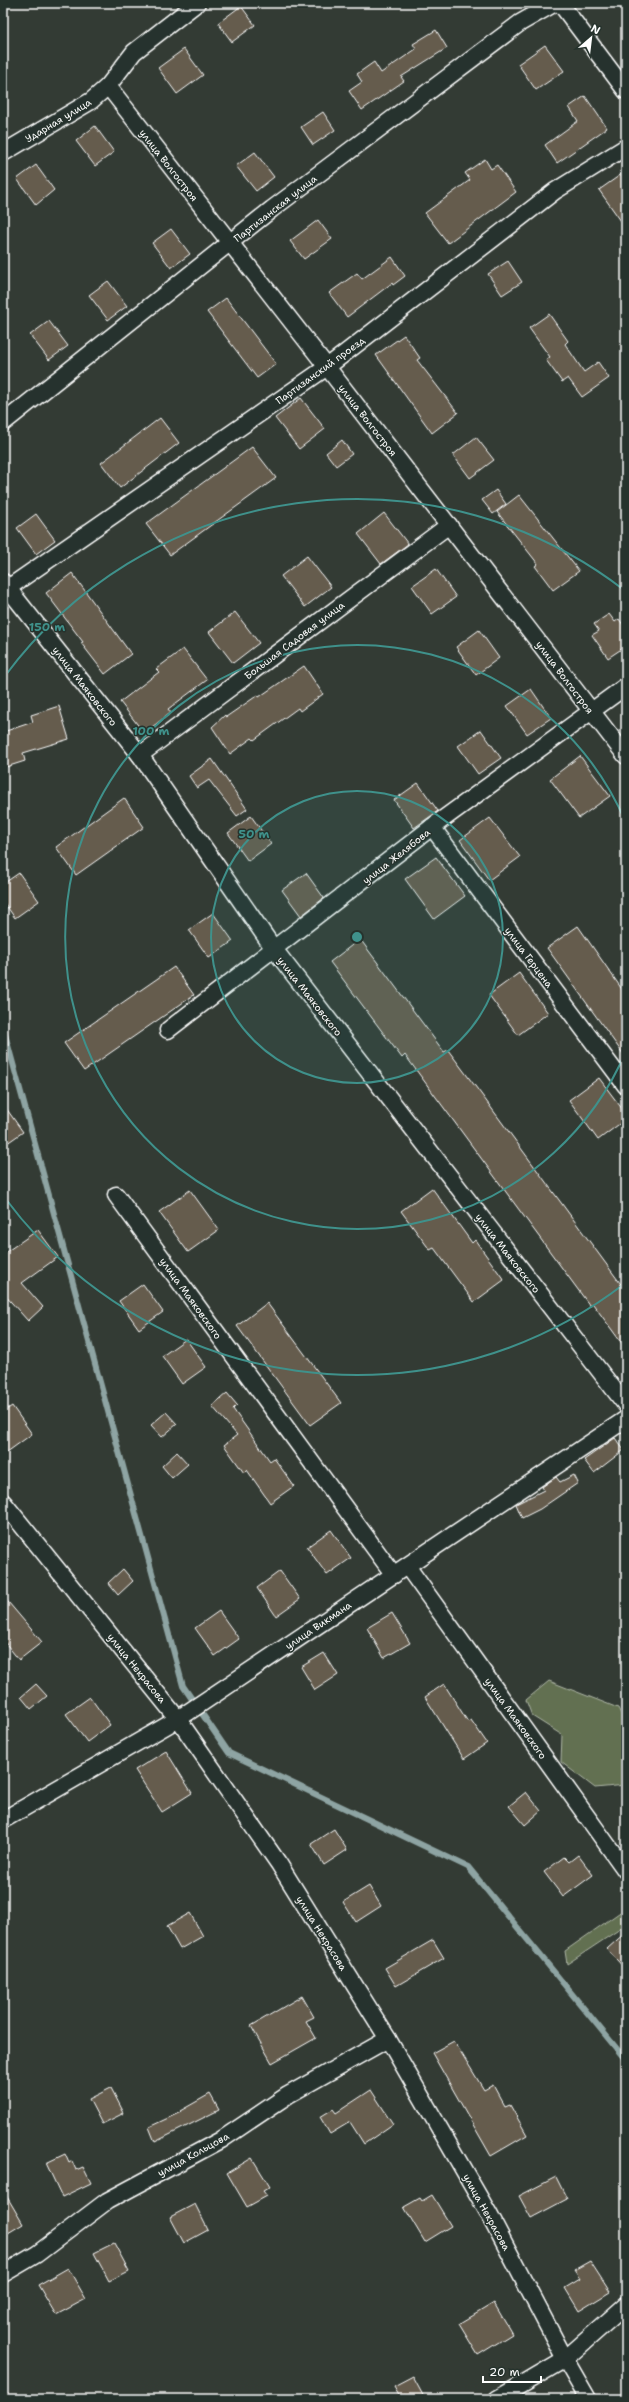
<svg xmlns="http://www.w3.org/2000/svg" width="629" height="2402" viewBox="0 0 629 2402" font-family="'Shantell Sans',sans-serif">
<rect width="100%" height="100%" fill="#333b34"/>
<filter id="ink" filterUnits="userSpaceOnUse"><feTurbulence type="fractalNoise" baseFrequency=".025" numOctaves="2"/><feDisplacementMap in="SourceGraphic" scale="8" xChannelSelector="R" yChannelSelector="G"/><feConvolveMatrix kernelMatrix="1 2 1 2 8 2 1 2 1" color-interpolation-filters="sRGB"/></filter>
<g filter="url(#ink)">
<!-- green -->
<g fill="#627051" stroke="#b0b8a8">
<path d="M549,1681l69,27 8,16v61l-31,3 -34,-26 1,-27 -30,-19 -6,-16z"/>
<path d="M626,1908v17l-59,39 -2,-13z"/>
</g>
<g fill="none" stroke-linecap="round" stroke-linejoin="round">
<!-- stream -->
<path stroke="#8ea4a3" stroke-width="6" d="M3,1027l180,659 46,67 239,114 158,193"/>
</g>
<!-- building -->
<g fill="#655c4e" stroke="#fff">
<path d="M241,6l14,19 -23,17 -14,-19z"/>
<path d="M436,30l11,18 -46,29 3,4 -42,29 -13,-19 13,-9 -5,-8 17,-12 7,11 35,-24 -3,-5z"/>
<path d="M545,45l19,26 -28,19 -18,-26z"/>
<path d="M184,49l19,26 -26,19 -19,-26z"/>
<path d="M585,96l22,32 -50,35 -12,-18 33,-24 -9,-14z"/>
<path d="M323,112l12,18 -22,15 -12,-18z"/>
<path d="M95,126l19,26 -19,14 -19,-25z"/>
<path d="M255,152l19,25 -18,14 -20,-25z"/>
<path d="M485,159l6,10 6,-4 19,27 -68,51 -23,-30 45,-33 -5,-7z"/>
<path d="M36,165l18,25 -18,15 -19,-26z"/>
<path d="M626,171v57l-27,-38z"/>
<path d="M318,220l14,19 -28,20 -14,-18z"/>
<path d="M171,229l19,25 -19,14 -19,-25z"/>
<path d="M392,257l13,19 -12,9 -1,-2 -45,34 -18,-24 28,-20 5,6z"/>
<path d="M508,261l14,21 -20,13 -14,-21z"/>
<path d="M108,281l19,25 -19,14 -19,-25z"/>
<path d="M226,298l50,66 -19,14 -50,-66z"/>
<path d="M549,314l19,27 -3,3 19,28 14,-10 11,16 -27,19 -14,-19 -6,4 -16,-22 4,-3 -21,-29z"/>
<path d="M49,321l19,25 -19,14 -19,-25z"/>
<path d="M404,335l16,23 -3,2 41,53 -26,20 -56,-78z"/>
<path d="M301,398l24,31 -26,20 -24,-31z"/>
<path d="M160,418l19,25 -59,45 -19,-25z"/>
<path d="M476,437l18,23 -24,18 -17,-23z"/>
<path d="M342,440l10,14 -16,12 -10,-13z"/>
<path d="M252,447l24,31 -106,77 -24,-31z"/>
<path d="M496,490l10,14 -13,10 -11,-14z"/>
<path d="M519,495l60,76 -26,19 -18,-24 3,-2 -41,-52z"/>
<path d="M384,513l24,31 -27,20 -23,-30z"/>
<path d="M36,514l19,26 -19,14 -19,-26z"/>
<path d="M307,556l24,31 -26,20 -24,-31z"/>
<path d="M436,569l20,28 -24,17 -20,-28z"/>
<path d="M72,573l59,81 -26,20 -24,-31 2,-1 -37,-49z"/>
<path d="M235,612l24,31 -26,20 -24,-31z"/>
<path d="M609,614l6,8 4,-3 7,10v17l-18,12 -16,-23 7,-4 -5,-7z"/>
<path d="M479,630l20,28 -23,17 -20,-28z"/>
<path d="M183,649l24,31 -39,29 3,4 -27,20 -24,-31 39,-30 -3,-3z"/>
<path d="M304,666l19,28 -23,17 -2,-3 -44,32 -2,-2 -22,16 -18,-27 13,-12 1,2 32,-22 1,2z"/>
<path d="M531,689l20,29 -24,16 -20,-28z"/>
<path d="M59,706l10,33 -46,14 2,8 -22,7v-36l30,-10 -2,-7z"/>
<path d="M481,730l20,28 -23,16 -20,-28z"/>
<path d="M580,756l30,40 -31,22 -29,-39z"/>
<path d="M212,759l35,50 -10,7 -28,-36 -12,8 -8,-12z"/>
<path d="M418,783l20,28 -24,17 -20,-28z"/>
<path d="M124,798l20,29 -68,48 -20,-28z"/>
<path d="M251,816l20,28 -23,17 -20,-28z"/>
<path d="M490,818l30,39 -31,23 -29,-40z"/>
<path d="M436,857l29,39 -31,23 -29,-40z"/>
<path d="M19,873l20,28 -24,17 -12,-17v-17z"/>
<path d="M306,873l18,25 -23,18 -19,-26z"/>
<path d="M213,913l20,28 -24,17 -20,-28z"/>
<path d="M578,926l48,69v63l-79,-110z"/>
<path d="M360,939l84,113 4,-2 33,44 145,197v58l-33,-45 -3,2 -185,-251 -3,3 -72,-96z"/>
<path d="M174,967l20,28 -110,76 -20,-28z"/>
<path d="M519,973l29,40 -30,22 -29,-40z"/>
<path d="M599,1078l27,36v5l-28,21 -29,-40z"/>
<path d="M3,1104l20,28 -20,14z"/>
<path d="M432,1188l40,55 3,-3 29,40 -30,22 -40,-54 -4,2 -29,-39z"/>
<path d="M190,1190l29,40 -31,22 -29,-40z"/>
<path d="M38,1230l20,27 -36,26 21,24 -15,14 -25,-28v-39z"/>
<path d="M143,1284l20,28 -24,17 -20,-28z"/>
<path d="M267,1303l74,100 -31,22 -73,-99z"/>
<path d="M186,1339l20,28 -24,17 -20,-28z"/>
<path d="M227,1393l10,12 -4,4 37,52 4,-3 20,28 -24,17 -23,-33 -3,3 -20,-28 13,-10 -25,-29z"/>
<path d="M12,1406l20,28 -29,21v-43z"/>
<path d="M166,1412l11,12 -15,13 -11,-12z"/>
<path d="M615,1438l9,12 -30,23 -10,-13z"/>
<path d="M177,1452l11,12 -16,14 -10,-12z"/>
<path d="M574,1475l4,8 -38,26 -18,9 -6,-14 28,-14 -2,-3 14,-10 4,5z"/>
<path d="M331,1530l20,28 -24,17 -20,-28z"/>
<path d="M123,1569l10,12 -15,14 -10,-12z"/>
<path d="M280,1571l20,28 -24,17 -19,-28z"/>
<path d="M3,1596l39,46 -23,18 -16,-20z"/>
<path d="M219,1611l20,28 -24,17 -20,-28z"/>
<path d="M392,1613l18,30 -26,15 -17,-30z"/>
<path d="M324,1653l14,22 -23,15 -14,-23z"/>
<path d="M36,1684l11,12 -16,13 -10,-12z"/>
<path d="M444,1684l24,38 3,-2 16,23 -23,16 -39,-62z"/>
<path d="M90,1697l20,28 -23,17 -21,-28z"/>
<path d="M166,1751l26,42 -30,19 -27,-42z"/>
<path d="M526,1792l15,19 -16,14 -16,-19z"/>
<path d="M334,1829l13,21 -23,15 -13,-21z"/>
<path d="M578,1855l15,20 -30,22 -19,-25 20,-15 5,5z"/>
<path d="M369,1886l12,20 -25,16 -13,-20z"/>
<path d="M190,1913l13,23 -23,13 -13,-23z"/>
<path d="M626,1932v38l-19,-21z"/>
<path d="M433,1940l11,18 -48,28 -11,-18z"/>
<path d="M302,1996l12,21 -8,4 10,17 -44,25 -21,-37z"/>
<path d="M454,2041l30,49 9,-5 12,22 5,-2 17,30 -36,21 -59,-103z"/>
<path d="M111,2088l13,25 -22,11 -13,-25z"/>
<path d="M371,2090l22,34 -29,20 -14,-22 -20,12 -10,-17 13,-8 3,4z"/>
<path d="M210,2094l9,16 -64,32 -6,-15 32,-15 -1,-1z"/>
<path d="M65,2154l4,9 3,-2 4,9 7,-3 8,16 -29,14 -16,-34z"/>
<path d="M252,2158l18,29 -7,4 4,5 -20,11 -20,-34z"/>
<path d="M556,2177l11,22 -36,19 -12,-22z"/>
<path d="M3,2190l20,34 -20,12z"/>
<path d="M432,2195l19,31 -26,16 -21,-35 16,-9 2,3z"/>
<path d="M195,2204l13,26 -24,13 -14,-26z"/>
<path d="M114,2243l15,28 -20,10 -15,-28z"/>
<path d="M590,2261l20,31 -31,19 -14,-23 15,-9 -6,-9z"/>
<path d="M68,2268l18,31 -30,16 -18,-30z"/>
<path d="M494,2303l18,31 -34,21 -19,-31z"/>
<path d="M413,2377l12,22h-24l-7,-12z"/>
</g>
<g fill="none" stroke-linecap="round" stroke-linejoin="round">
<defs>
<g id="minor">
<path d="M560,3l66,88"/>
<path d="M108,86l219,281 299,389"/>
<path d="M3,153l88,-52 17,-15 26,-34 63,-49"/>
<path d="M3,423l269,-214 248,-186 35,-20"/>
<path d="M3,582l137,173 134,194 352,456"/>
<path d="M8,588l319,-221 228,-176 71,-44"/>
<path d="M140,755l309,-230"/>
<path d="M432,827l194,259"/>
<path d="M168,1030l264,-203 194,-141"/>
<path d="M116,1195l278,380"/>
<path d="M3,1502l175,217 101,145 109,175 101,175 76,145 23,40"/>
<path d="M407,1566l219,305"/>
<path d="M3,1820l175,-101 448,-300"/>
<path d="M3,2274l34,-20 70,-53 114,-61 67,-45 100,-56"/>
<path d="M497,2399l68,-40 61,-54"/>
</g>
</defs>
<!-- minor casing -->
<use href="#minor" stroke="#fff" stroke-width="19"/>
<!-- minor -->
<use href="#minor" stroke="#26332d" stroke-width="16"/>
</g>
</g>
<!-- distance rings -->
<circle cx="357" cy="937" r="146" fill="#3f918b" fill-opacity=".12"/>
<g fill="none" stroke="#3f918b" stroke-width="2">
<circle cx="357" cy="937" r="146"/>
<path d="M626 1051A292 292 0 1 1 626 823"/>
<path d="M624 1284A438 438 0 0 1 5 1198M5 676A438 438 0 0 1 624 590"/>
</g>
<g text-anchor="middle" stroke-width="3" stroke-linejoin="round" paint-order="stroke">
<!-- street labels -->
<g font-size="10" fill="#fff" stroke="#26332d">
<text transform="translate(58 120) rotate(-31)" y="4">Ударная улица</text>
<text transform="translate(169 165) rotate(52)" y="4">улица Волгостроя</text>
<text transform="translate(275 208) rotate(-38)" y="4">Партизанская улица</text>
<text transform="translate(320 370) rotate(-36)" y="4">Партизанский проезд</text>
<text transform="translate(368 420) rotate(52)" y="4">улица Волгостроя</text>
<text transform="translate(294 640) rotate(-37)" y="4">Большая Садовая улица</text>
<text transform="translate(565 677) rotate(53)" y="4">улица Волгостроя</text>
<text transform="translate(85 686) rotate(52)" y="4">улица Маяковского</text>
<text transform="translate(396 856) rotate(-38)" y="4">улица Желябова</text>
<text transform="translate(529 957) rotate(53)" y="4">улица Герцена</text>
<text transform="translate(310 996) rotate(52)" y="4">улица Маяковского</text>
<text transform="translate(508 1253) rotate(52)" y="4">улица Маяковского</text>
<text transform="translate(191 1298) rotate(54)" y="4">улица Маяковского</text>
<text transform="translate(318 1625) rotate(-34)" y="4">улица Викмана</text>
<text transform="translate(137 1668) rotate(51)" y="4">улица Некрасова</text>
<text transform="translate(516 1718) rotate(54)" y="4">улица Маяковского</text>
<text transform="translate(322 1933) rotate(58)" y="4">улица Некрасова</text>
<text transform="translate(193 2154) rotate(-29)" y="4">улица Кольцова</text>
<text transform="translate(487 2212) rotate(61)" y="4">улица Некрасова</text>
</g>
</g>
<circle cx="357" cy="937" r="6" fill="#3f918b" stroke="#26332d" stroke-width="2"/>
<g font-size="12" text-anchor="middle" font-weight="bold" fill="#3f918b" stroke="#26332d" stroke-width="3" stroke-linejoin="round" paint-order="stroke">
<text x="47" y="631">150 m</text>
<text x="151" y="735">100 m</text>
<text x="254" y="838">50 m</text>
</g>
<!-- margin -->
<rect width="629" height="2402" fill="none" stroke="#26332d" stroke-width="16"/>
<rect x="8" y="8" width="613" height="2386" fill="none" stroke="#fff" stroke-width="1.5" filter="url(#ink)"/>
<!-- north arrow -->
<g transform="translate(591 38) rotate(28)" stroke="#26332d" stroke-width="3" paint-order="stroke">
<path d="M0-3L7 15L0 10L-7 15Z" fill="#ffffff"/>
<text y="-6" font-size="11" font-weight="bold" text-anchor="middle" fill="#ffffff">N</text>
</g>
<!-- scale -->
<path d="M483 2376v6h58v-6" fill="none" stroke="#ffffff" stroke-width="2"/>
<text x="489" y="2376" font-size="12" fill="#ffffff" stroke="#26332d" stroke-width="3" paint-order="stroke">20 m</text>
</svg>
